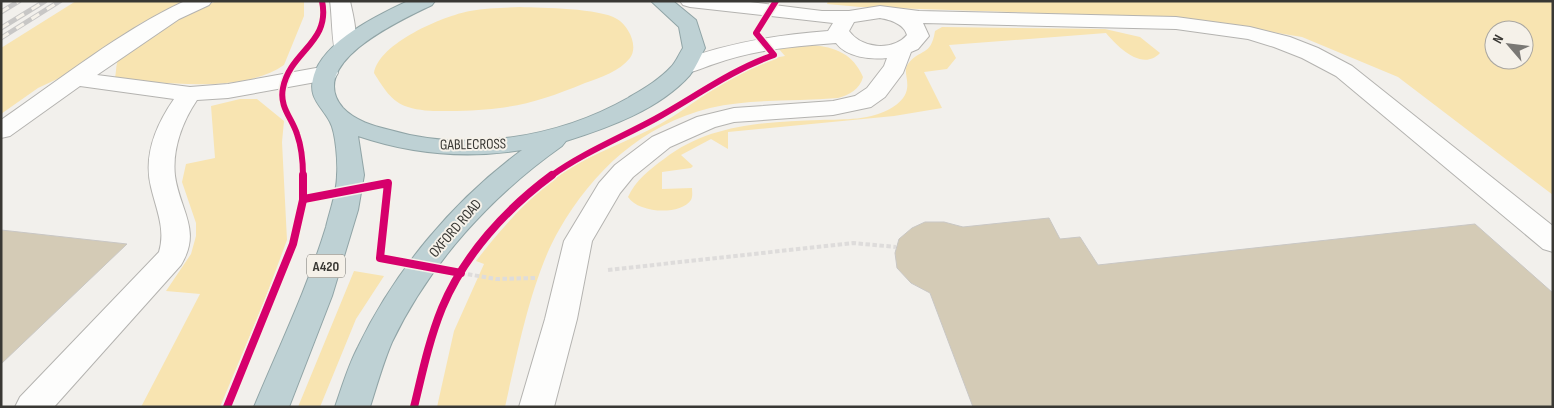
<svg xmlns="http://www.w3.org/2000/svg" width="1554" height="408" viewBox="0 0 1554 408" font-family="'Sofia Sans Condensed',sans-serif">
<rect width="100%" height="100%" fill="#f2f0ec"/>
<!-- green -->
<g fill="#f8e4b1" fill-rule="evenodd">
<path d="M76,1h117l-52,22 -71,50 -32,15 -37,26v-66z"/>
<path d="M217,1h87v15l-20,49c-41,29 -122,18 -169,13 1,-5 1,-11 2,-15 7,-19 81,-55 100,-62z"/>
<path d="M828,1h725v194l-155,-118 -96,-40 -118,-19 -324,-11 -33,-3zM1494,30h30v30h-30z"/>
<path d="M520,7c22,1 80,1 97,12 11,6 22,27 13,39 -10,13 -30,20 -45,25 -48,20 -77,27 -128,28 -16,0 -34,1 -49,-4 -17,-5 -25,-20 -34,-34 5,-30 69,-57 96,-62 16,-3 34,-3 50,-4z"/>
<path d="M942,27l163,2 35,8 20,16c-18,19 -43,-7 -54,-20l-157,12 7,13 -9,11 -23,3 18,36 -48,8 -166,16v17l-17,-10 -30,16 12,11 -2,2 -29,4v17l30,-1c0,4 1,8 -1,12 -11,16 -53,13 -63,-3 7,-16 22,-28 36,-38 45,-35 101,-37 156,-39 25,-1 51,1 73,-13 26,-17 7,-33 15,-43 12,-16 23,-7 27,-33z"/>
<path d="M811,45c25,2 42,9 52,32 -3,12 -14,18 -25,21 -43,4 -86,0 -128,10 -68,17 -117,63 -151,122 -27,46 -42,124 -54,177h-68l17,-76 30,-67 -8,-3c29,-37 60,-73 101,-97 31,-17 65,-28 95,-47 33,-21 74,-55 113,-61l-7,-8z"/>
<path d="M240,99h17l27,22 -2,21 5,98 -23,62 -44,105h-79l59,-113 -34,-3 25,-37 5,-18v-13l-14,-41 4,-18 29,-6 -4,-52z"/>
<path d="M354,271l30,5 -28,43 -36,88h-22z"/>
</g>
<!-- building -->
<g fill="#d4cbb6" stroke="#c9c7c4">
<path d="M1049,218l11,21 20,-2 18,28 377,-41 78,69v114h-580l-43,-114 -19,-10 -14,-15 -2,-15 4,-14 13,-11 13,-6h19l19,5z"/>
<path d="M1,230l126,14 -126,120z"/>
</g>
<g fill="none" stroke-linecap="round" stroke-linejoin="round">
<defs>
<g id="minor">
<path d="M185,1h27l-3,4 -30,14 -82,56 93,12 38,-3 99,-18 8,2 3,5 -3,5 -8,2 -99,18 -31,2c-15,22 -25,50 -22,76 5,35 27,54 6,89l-127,142h-39l5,-10 139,-145c7,-23 -3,-43 -8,-65 -8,-32 5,-62 23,-88l-94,-13 -70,50 -9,2v-18c60,-41 119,-89 184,-119z"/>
<path d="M330,1h20c3,14 10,39 2,52l-8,2 -8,-2c-4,-6 -4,-41 -6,-52z"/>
<path d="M680,1h62l80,10h27l31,-5 39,5 257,6 74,10 40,10 28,11 34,18 201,160v26l-10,-3 -207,-173 -34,-18 -28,-11 -26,-8 -72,-10 -253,-6 6,13 -11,13 -7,3 -8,21 -18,24 -14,10 -38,8 -99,7 -19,5 -45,20 -37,30 -13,16 -28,48 -15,78 -23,88h-35l26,-88 19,-78 35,-58 16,-18 37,-28 45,-20 37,-9 99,-7 22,-5 12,-8 17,-22 3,-8c-16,2 -41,-1 -51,-15 -42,3 -83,7 -122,21 -13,4 -23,11 -37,8l-3,-5 3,-5c49,-19 99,-27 151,-31l5,-8 -143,-16 -7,-2zM880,18c11,2 24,6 27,17 -15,17 -46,13 -58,-4l5,-9z"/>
</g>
<path id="highway" d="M408,1h27l-3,4c-29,14 -128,58 -89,103 12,13 31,18 47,22 78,23 169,7 238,-32 15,-9 31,-18 43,-31 5,-5 8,-13 12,-19l-4,-21 -28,-26h22l23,19 9,28c-5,9 -9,19 -15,27 -30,34 -82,53 -124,66l-4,5c-71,50 -132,117 -170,196 -9,21 -15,43 -22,65h-35c7,-20 13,-41 23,-60 37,-77 95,-146 164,-197 -56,9 -111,4 -164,-14l6,39 -6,35 -26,86 -43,111h-35c25,-60 53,-118 72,-180 4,-17 11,-35 11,-52 1,-12 -1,-42 -7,-53 -9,-17 -23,-24 -16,-47 10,-34 64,-60 94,-74z"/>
</defs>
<!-- minor casing -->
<use href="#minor" stroke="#b4b3b0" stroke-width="2"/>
<!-- highway casing -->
<use href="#highway" stroke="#90a4a6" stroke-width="2"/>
<!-- path -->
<g stroke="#dedcdb" stroke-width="4" stroke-dasharray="4.5 2.5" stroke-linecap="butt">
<path d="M608,270l245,-27 43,4"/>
<path d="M461,273l35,6 39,-1"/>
</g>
<!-- minor -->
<use href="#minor" fill="#fdfdfc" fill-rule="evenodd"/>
<!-- highway -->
<use href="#highway" fill="#bed1d4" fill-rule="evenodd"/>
<defs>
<g id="rail">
<path d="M1,12l18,-11"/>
<path d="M1,28l44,-27"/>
<path d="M1,38l59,-37"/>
</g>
</defs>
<!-- rail casing -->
<use href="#rail" stroke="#c8c7c6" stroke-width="5"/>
<!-- rail -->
<use href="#rail" stroke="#f5f1e9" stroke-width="3" stroke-dasharray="9" stroke-linecap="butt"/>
<defs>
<g id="cycleway-far1">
<path d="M303,176c0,-14 -1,-28 -6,-42 -5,-16 -18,-27 -14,-46 7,-37 48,-45 39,-87"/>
<path d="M551,176c32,-23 69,-38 104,-57 40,-22 76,-49 119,-64l-18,-22 20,-32"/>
</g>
<g id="cycleway">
<path d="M304,199l84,-16 -8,75 81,15"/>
<path d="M227,407l66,-163 10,-44v-25"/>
<path d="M414,407c8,-33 15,-67 28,-99 22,-53 64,-99 110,-133"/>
</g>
</defs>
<!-- cycleway-far1 casing -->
<use href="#cycleway-far1" stroke="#f5f1e9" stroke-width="9"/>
<!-- cycleway casing -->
<use href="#cycleway" stroke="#f5f1e9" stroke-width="11"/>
<!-- cycleway-far1 -->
<use href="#cycleway-far1" stroke="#d6006c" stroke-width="6"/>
<!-- cycleway -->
<use href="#cycleway" stroke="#d6006c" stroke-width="8"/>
</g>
<g text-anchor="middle" stroke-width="4" stroke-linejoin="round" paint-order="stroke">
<!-- shield labels -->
<rect fill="#f5f1e9" stroke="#71706a" stroke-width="1" x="307" y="254.5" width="38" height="23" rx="4"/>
<g font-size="14" font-weight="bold" fill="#393834">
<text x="326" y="271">A420</text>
</g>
<!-- street labels -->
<g font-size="15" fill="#393834" stroke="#f5f1e9">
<text transform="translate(473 144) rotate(-1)" y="5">GABLECROSS</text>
<text transform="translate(455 228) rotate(-49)" y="5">OXFORD ROAD</text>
</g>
</g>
<!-- border -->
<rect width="1554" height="408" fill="none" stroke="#393834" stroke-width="5"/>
<!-- north arrow -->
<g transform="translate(1509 45) rotate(298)"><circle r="24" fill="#f5f1e9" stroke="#aaa7a1"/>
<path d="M0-4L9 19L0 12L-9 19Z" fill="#7a7874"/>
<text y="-8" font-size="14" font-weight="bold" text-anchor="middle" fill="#393834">N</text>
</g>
</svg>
